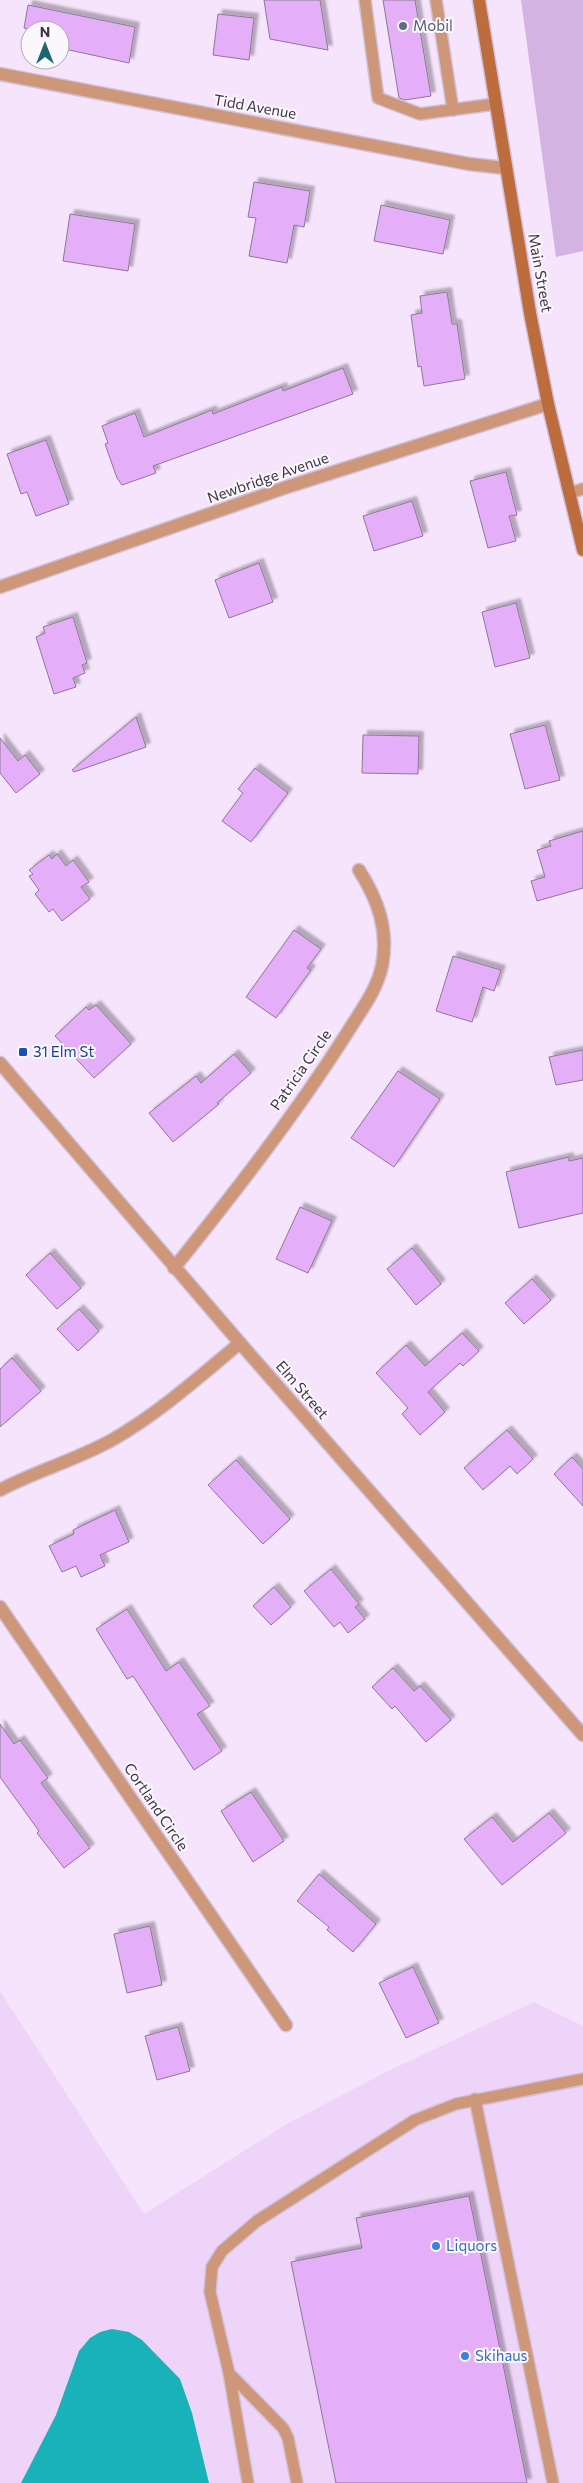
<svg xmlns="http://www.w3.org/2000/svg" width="583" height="2483" viewBox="0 0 583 2483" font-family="Commissioner,sans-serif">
<defs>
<filter id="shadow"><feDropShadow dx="4.5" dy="-4.5" stdDeviation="1" flood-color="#0004"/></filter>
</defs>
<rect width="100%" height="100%" fill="#f6e4fd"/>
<!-- built -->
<path fill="#eed4f9" d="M0,1991l144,223 141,-89 99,-52 150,-71 49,24v457h-583z"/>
<!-- green -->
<path fill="#d4b2e2" d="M521,0h62v251l-27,6z"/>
<!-- water -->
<path fill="#19b2b9" d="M112,2329l17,3 13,8 38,39 12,34 17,70h-188l35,-68 23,-64 11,-13 10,-6z"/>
<!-- building -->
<g fill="#e4aff8" stroke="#8c7894" filter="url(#shadow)">
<path d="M264,0h56l8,50 -58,-11z"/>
<path d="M383,0h32l16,96 -26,4 -6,-2z"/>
<path d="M28,5l107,22 -6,36 -69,-15v-18h-30v13l-4,-1 2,-13 -4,-1z"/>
<path d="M218,14l36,4 -5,42 -36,-5z"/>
<path d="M254,182l56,9 -6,36 -10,-2 -7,38 -38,-7 7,-38 -8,-1z"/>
<path d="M381,205l69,15 -7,34 -69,-13z"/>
<path d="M70,214l65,10 -7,47 -65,-10z"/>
<path d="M447,292l5,32h5l8,55 -41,7 -3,-20 -3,1 -7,-52 11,-2 -2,-17z"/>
<path d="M343,368l10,26 -200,72 3,7 -34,12 -5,-7 -12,-34 3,-1 -6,-17 33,-13 9,24 68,-27 1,4 69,-27 1,4z"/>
<path d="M46,440l23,64 -33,12 -9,-24 -6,2 -14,-40z"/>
<path d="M506,472l11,43 -8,1 7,25 -28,7 -18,-67z"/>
<path d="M412,501l11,35 -49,15 -11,-35z"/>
<path d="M259,563l14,39 -44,16 -14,-38z"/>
<path d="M516,603l14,55 -35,9 -13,-55z"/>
<path d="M73,617l14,46 -5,2 3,8 -12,5 3,9 -22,7 -18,-57 9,-4 -2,-6z"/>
<path d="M136,717l10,30 -72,25 -2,-2z"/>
<path d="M545,725l15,55 -35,9 -15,-55z"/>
<path d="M363,735l56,1 -1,38 -56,-1z"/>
<path d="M0,738l18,23 7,-6 15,19 -24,19 -16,-20z"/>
<path d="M255,768l33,25 -37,49 -29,-21 21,-28 -5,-4z"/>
<path d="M583,831v57l-46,13 -6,-20 14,-4 -8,-27 14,-4 -2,-5z"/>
<path d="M57,854l9,12 7,-6 16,22 -8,5 9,12 -28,22 -9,-12 -4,3 -14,-18 4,-4 -10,-14 4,-2 -4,-4 20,-15 3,4z"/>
<path d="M294,930l27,19 -14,19 4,2 -35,48 -30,-21z"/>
<path d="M453,956l48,14 -7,21 -11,-4 -11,35 -36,-11z"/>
<path d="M96,1005l35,39 -37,34 -39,-42 31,-29 3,3z"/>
<path d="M583,1050v30l-27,5 -7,-28z"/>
<path d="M234,1054l17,19 -34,30 2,1 -46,38 -24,-29 47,-37 5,7z"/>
<path d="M398,1071l42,28 -46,68 -43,-29z"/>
<path d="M569,1157v4l14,-3v55l-64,15 -13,-56z"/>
<path d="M300,1207l32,14 -24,52 -32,-14z"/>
<path d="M412,1248l29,36 -25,21 -29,-36z"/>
<path d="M50,1253l31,35 -24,21 -31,-34z"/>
<path d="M532,1279l19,21 -27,24 -19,-21z"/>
<path d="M79,1309l20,22 -21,20 -21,-22z"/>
<path d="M462,1333l17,18 -16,15 -3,-3 -32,29 17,20 -25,23 -18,-21 6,-6 -32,-35 30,-28 19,21z"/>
<path d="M12,1358l29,33 -41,36v-58z"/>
<path d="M507,1430l26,29 -16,15 -7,-8 -27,24 -19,-22z"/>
<path d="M572,1457l11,12v37l-29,-32z"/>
<path d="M236,1460l54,59 -27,25 -55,-59z"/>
<path d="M115,1510l14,32 -29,13 5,11 -24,11 -5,-11 -14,6 -13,-26 25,-12 -1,-4z"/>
<path d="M331,1569l28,35 -4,3 10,12 -17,14 -8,-11 -6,5 -30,-36z"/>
<path d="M274,1587l17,20 -20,18 -18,-19z"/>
<path d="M127,1609l39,62 13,-9 31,44 -13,8 25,37 -28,19 -61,-94 -6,3 -31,-50z"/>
<path d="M393,1668l21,23 6,-5 31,34 -25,22 -31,-36 -3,3 -20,-22z"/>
<path d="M0,1724l14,20 6,-4 28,38 -7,5 49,65 -26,20 -27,-35 2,-2 -39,-54z"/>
<path d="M251,1792l33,49 -31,21 -32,-51z"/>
<path d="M549,1813l17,20 -64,52 -38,-46 28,-22 21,25z"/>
<path d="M319,1874l57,50 -23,28 -26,-22 2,-3 -32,-26z"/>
<path d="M150,1926l12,59 -35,8 -13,-59z"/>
<path d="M413,1967l26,56 -33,15 -27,-55z"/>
<path d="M178,2027l12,44 -33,9 -12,-44z"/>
<path d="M469,2196l58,287h-191l-45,-221 71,-14 -6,-30z"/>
</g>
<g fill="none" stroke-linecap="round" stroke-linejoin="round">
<defs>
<g id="service">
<path d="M365,0l13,98 42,16 75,-10"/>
<path d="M436,0l17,110"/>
<path d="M569,493l14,-4"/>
<path d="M475,2099l78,384"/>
<path d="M229,2373l54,55 5,10 9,45"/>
<path d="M248,2483l-19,-110 -19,-81 2,-25 10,-16 35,-30 158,-101 41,-16 127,-25"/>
</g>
<g id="minor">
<path d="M0,74l469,90 36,4"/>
<path d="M0,587l287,-100 261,-83"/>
<path d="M174,1268c61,-76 121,-153 173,-235 13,-21 30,-43 35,-67 7,-36 -4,-66 -23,-96"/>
<path d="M0,1490c36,-19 76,-30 112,-50 47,-27 86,-62 128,-97"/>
<path d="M0,1607l286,418"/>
</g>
<path id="tertiary" d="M0,1063l240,280 343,392"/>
<path id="secondary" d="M479,0l51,313 18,91 35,146"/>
</defs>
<!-- service casing -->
<use href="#service" stroke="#d1c1d8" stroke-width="14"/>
<!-- minor casing -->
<use href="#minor" stroke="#d1c1d8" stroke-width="15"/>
<!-- tertiary casing -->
<use href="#tertiary" stroke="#d1c1d8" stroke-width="15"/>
<!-- secondary casing -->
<use href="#secondary" stroke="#d1c1d8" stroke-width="15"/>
<!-- service -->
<use href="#service" stroke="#cf9779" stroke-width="11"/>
<!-- minor -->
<use href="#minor" stroke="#cf9779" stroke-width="12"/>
<!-- tertiary -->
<use href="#tertiary" stroke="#cf9779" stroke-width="12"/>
<!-- secondary -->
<use href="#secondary" stroke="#bc6c3d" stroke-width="12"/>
</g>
<!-- markers -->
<circle fill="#5c6f8a" stroke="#fbf7fd" stroke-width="2" cx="403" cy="26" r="5"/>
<rect fill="#1a4fb4" stroke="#fbf7fd" stroke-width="2" x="18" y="1047" width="10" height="10" rx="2.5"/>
<g fill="#3f7fe0" stroke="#fbf7fd" stroke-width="2">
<circle cx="436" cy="2246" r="5"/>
<circle cx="465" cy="2356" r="5"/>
</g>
<g text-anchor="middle" stroke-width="4" stroke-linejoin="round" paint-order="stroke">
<!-- service labels -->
<g font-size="15" fill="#4e5e75" stroke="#fbf7fd" text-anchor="start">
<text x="413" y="31">Mobil</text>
</g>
<!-- street labels -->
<g font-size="15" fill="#3e3642" stroke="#fbf7fd">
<text transform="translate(255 107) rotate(10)" y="5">Tidd Avenue</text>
<text transform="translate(540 273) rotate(80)" y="5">Main Street</text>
<text transform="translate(268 478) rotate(-19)" y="5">Newbridge Avenue</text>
<text transform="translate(301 1070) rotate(-55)" y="5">Patricia Circle</text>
<text transform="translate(302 1390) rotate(49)" y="5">Elm Street</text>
<text transform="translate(156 1807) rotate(56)" y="5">Cortland Circle</text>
</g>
<!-- transit labels -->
<g font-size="15" fill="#164399" stroke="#fbf7fd" text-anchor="start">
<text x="33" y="1057">31 Elm St</text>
</g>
<!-- shop labels -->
<g font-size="15" fill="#366cbe" stroke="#fbf7fd" text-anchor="start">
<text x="446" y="2251">Liquors</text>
<text x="475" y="2361">Skihaus</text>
</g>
</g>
<!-- north arrow -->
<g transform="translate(45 45)"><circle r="24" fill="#fbf7fd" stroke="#afaab2"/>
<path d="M0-4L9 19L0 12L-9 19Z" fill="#1c6870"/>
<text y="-8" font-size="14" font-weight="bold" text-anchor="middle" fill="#3e3642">N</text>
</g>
</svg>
